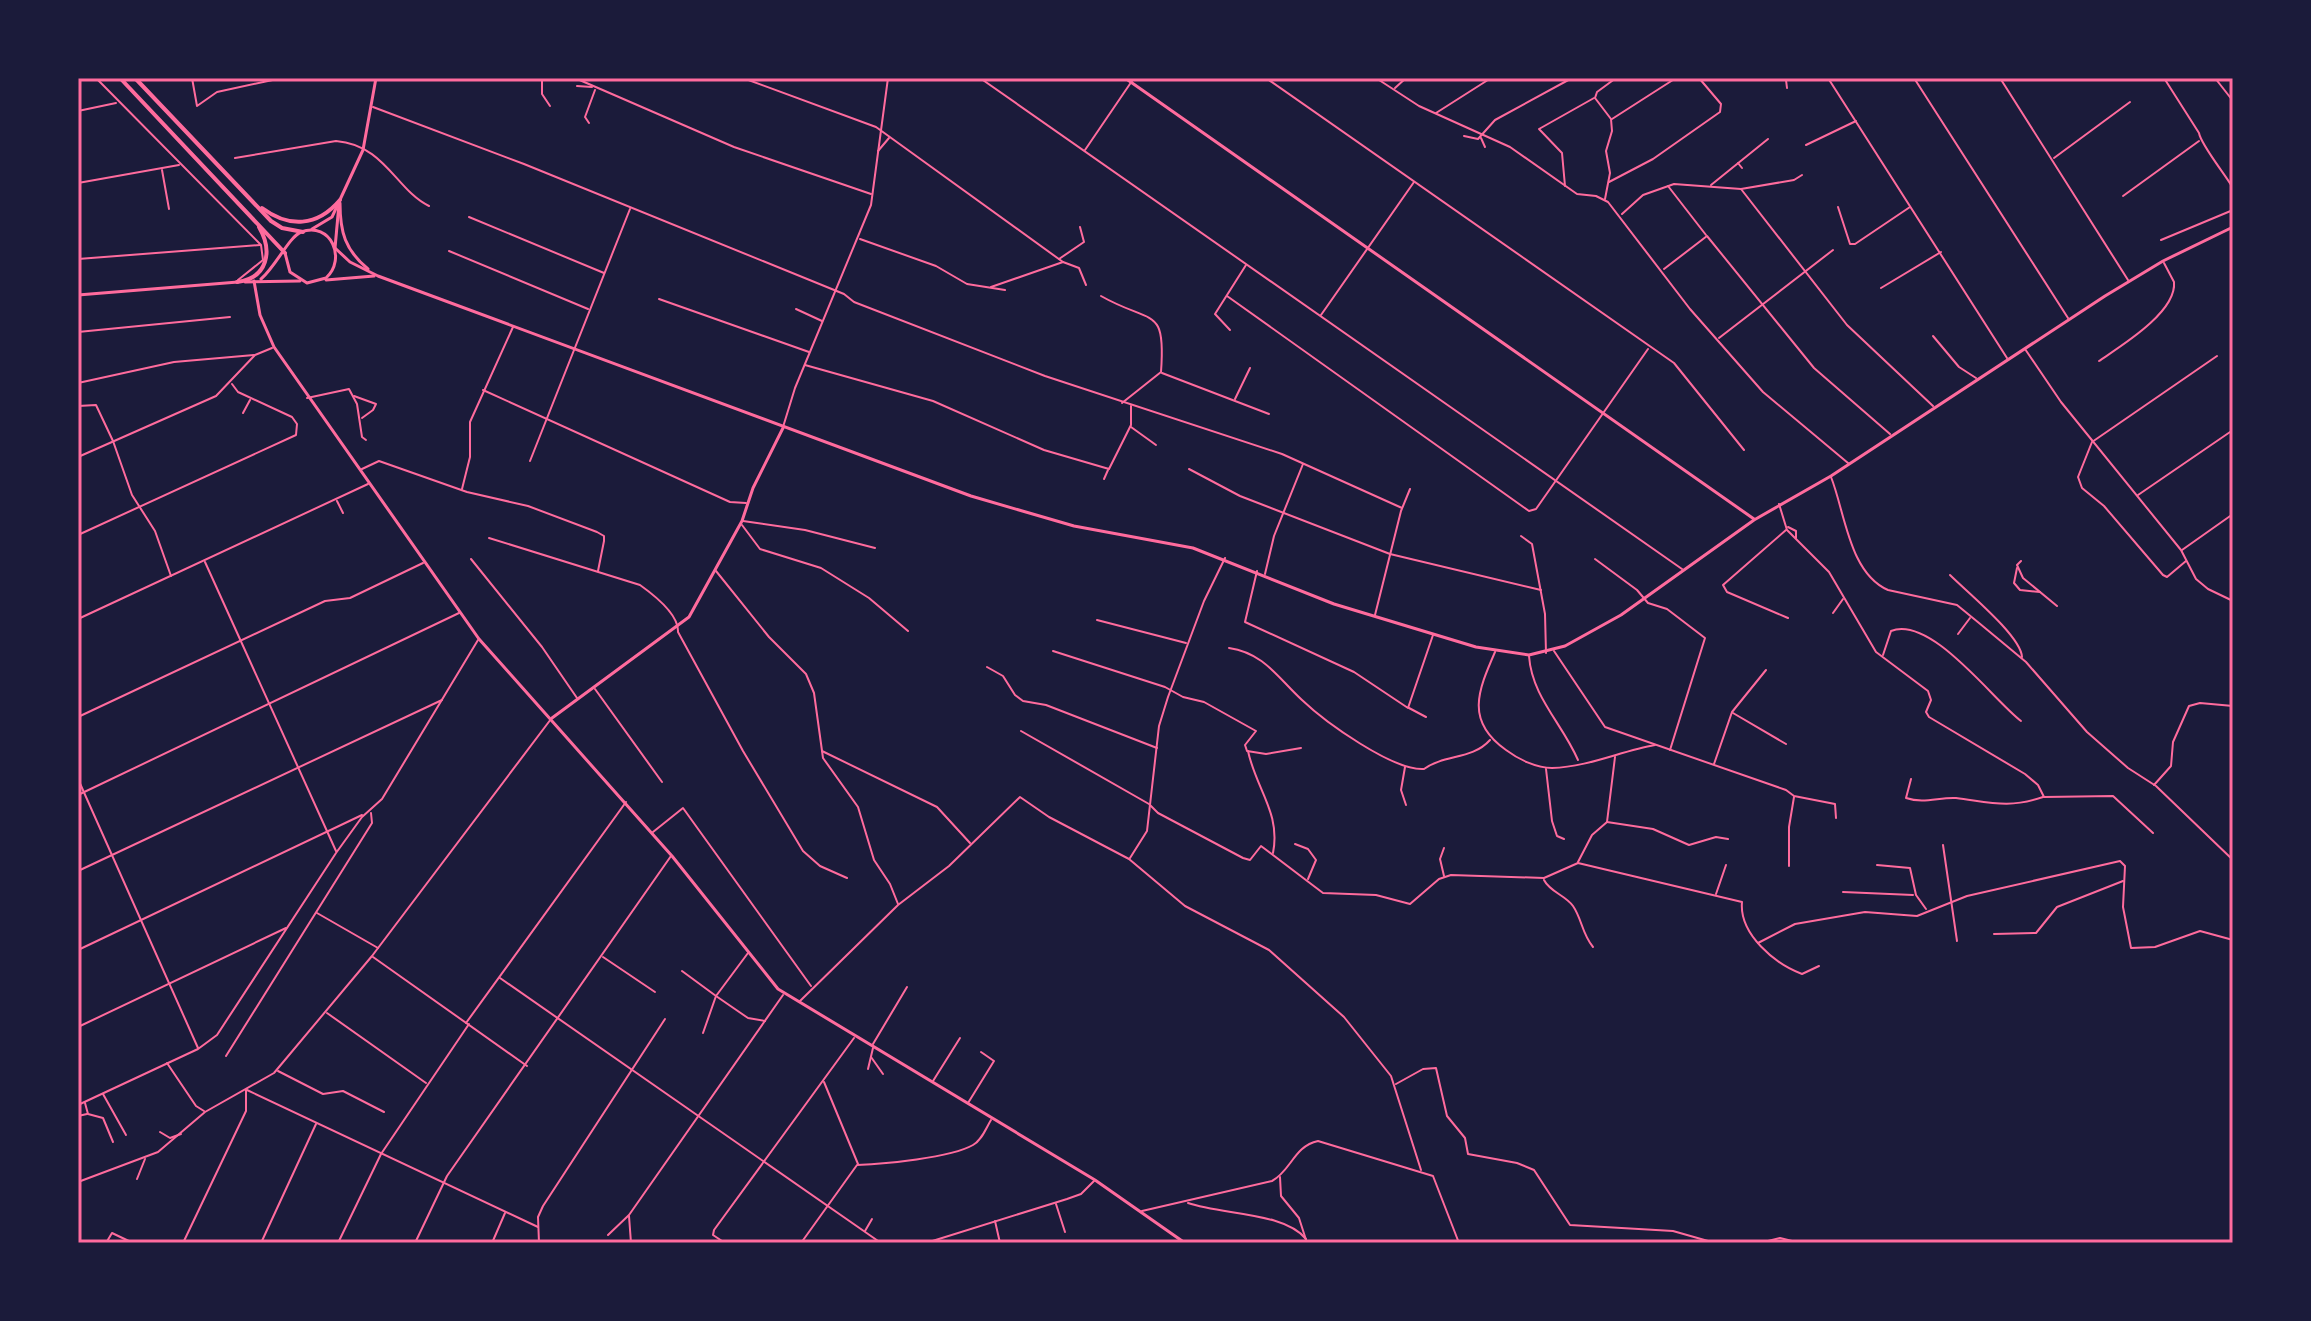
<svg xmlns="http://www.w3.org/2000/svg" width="2311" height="1321" viewBox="0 0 2311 1321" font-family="Barlow,sans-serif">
<rect width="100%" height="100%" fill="#1b1b3a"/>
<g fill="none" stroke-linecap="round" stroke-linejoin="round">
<!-- minor -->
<g stroke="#ff6b9d" stroke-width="2">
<path d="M96,78l165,167 2,15 -25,20"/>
<path d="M192,78l5,28 20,-14 65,-14"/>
<path d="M542,78v16l8,12"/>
<path d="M575,78l159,69 137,47"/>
<path d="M743,78l133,49 187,135"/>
<path d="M980,78l702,491"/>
<path d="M1266,78l408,285 70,87"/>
<path d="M1376,78l43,28 91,41 67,47 19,2 12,6 82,107 73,83 85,71"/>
<path d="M1779,78h9"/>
<path d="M1828,78l179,280"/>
<path d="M1914,78l154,240"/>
<path d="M2000,78l128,202"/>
<path d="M2164,78l35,55c2,12 26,41 34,55"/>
<path d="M2215,78l18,23"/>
<path d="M1786,80l1,8"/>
<path d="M577,86l15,1"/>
<path d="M1395,88l11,-10"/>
<path d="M373,107l151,57 320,130 10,8 191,74 237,78 120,54"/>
<path d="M78,111l38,-8"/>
<path d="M1436,113l55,-35"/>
<path d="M1612,119l64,-41"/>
<path d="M589,123l-4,-6 10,-27"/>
<path d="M1464,136l14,3 17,-19 77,-42"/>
<path d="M1481,138l4,9"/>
<path d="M1806,145l50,-24"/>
<path d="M1085,150l49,-72"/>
<path d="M878,151l11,-13"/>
<path d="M235,158l101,-17c49,4 60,49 93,65"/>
<path d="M2054,158l76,-56"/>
<path d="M1738,163l4,5"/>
<path d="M162,170l7,39"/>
<path d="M1609,182l44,-23 67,-47 1,-8 -22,-26"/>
<path d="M78,183l101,-18"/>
<path d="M1711,185l57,-46"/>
<path d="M1565,186l-3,-33 -23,-24 55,-31"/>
<path d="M1668,186l38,49"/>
<path d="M1741,189l106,136 86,81"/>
<path d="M2123,196l76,-55"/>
<path d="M1605,199l5,-26 -4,-22 6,-20 -1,-12 -16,-21 2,-6 19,-14"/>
<path d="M1838,207l12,37h5l55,-37"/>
<path d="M1622,214l21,-19 31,-11 67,5 53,-9 8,-5"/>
<path d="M469,217l135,56"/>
<path d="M860,239l76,27 31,18 38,6"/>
<path d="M2161,240l72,-30"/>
<path d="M449,251l139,58"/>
<path d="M78,259l182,-14"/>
<path d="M1059,259l25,-17 -4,-15"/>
<path d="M1664,269l43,-33 107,132 76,66"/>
<path d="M991,287l72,-25 16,6 7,17"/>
<path d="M1881,288l60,-36"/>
<path d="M1101,296c51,29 65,9 60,76l-39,31"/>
<path d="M1227,296l302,215 7,-2 112,-160"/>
<path d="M659,299l150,53"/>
<path d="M796,309l26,12"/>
<path d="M1321,315l93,-133"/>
<path d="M1230,330l-15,-16 31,-49"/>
<path d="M78,332l152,-15"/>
<path d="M1933,336l26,31 17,11"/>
<path d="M1719,338l114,-88"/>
<path d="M2025,349l36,53 120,148 15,29 12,10 25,12"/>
<path d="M2099,361c22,-15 78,-49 75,-79l-10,-19"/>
<path d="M805,365l128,36 111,49 65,19 22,-44v-19"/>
<path d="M1162,373l107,41"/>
<path d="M78,383l96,-21 80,-7"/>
<path d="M483,390l247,112 16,1"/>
<path d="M354,396l22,8 -3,6 -11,8"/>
<path d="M307,398l42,-9 8,15 5,33 4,3"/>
<path d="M1235,399l15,-31"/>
<path d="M78,406l18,-1 17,36 19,54 23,36 16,45"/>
<path d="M243,413l7,-13"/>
<path d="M783,427l12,-39 76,-183 17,-127"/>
<path d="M1131,427l25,18"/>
<path d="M78,457l138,-61 39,-41 17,-7"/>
<path d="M530,461l100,-252"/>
<path d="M362,469l17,-8 88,31 61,14 69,26 7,4v5l-6,30"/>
<path d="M1189,469l51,27 150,58 151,36"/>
<path d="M1831,477c14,35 18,96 57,113l69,15 22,18 47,39 61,70 41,36 28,18 77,74"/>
<path d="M1104,479l4,-9"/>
<path d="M462,489l8,-32v-35l43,-95"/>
<path d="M2138,495l95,-65"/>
<path d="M337,501l6,12"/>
<path d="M1779,504l8,26 42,42 47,80 52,39 3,9 -5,12 3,5 96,57 13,11 6,12 69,-1 40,37"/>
<path d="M743,521l62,9 70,18"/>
<path d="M742,525l18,24 61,19 48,30 39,33"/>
<path d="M1788,527l8,4v7"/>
<path d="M1786,530l-63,55 4,7 61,26"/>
<path d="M78,535l218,-100 1,-11 -5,-7 -54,-25 -6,-8"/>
<path d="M1521,536l11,8 13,70 1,39"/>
<path d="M489,538l151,47c14,10 39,29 38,47l65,119 60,100 17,15 27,12"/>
<path d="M2182,550l51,-36"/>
<path d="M471,559l71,88 35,51"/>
<path d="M1595,559l42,31 11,13 19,6 38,29 -35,112"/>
<path d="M2021,561l-4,4 6,13 34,28"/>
<path d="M2186,561l-19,16 -4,-2 -59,-69 -22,-18 -4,-11 14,-35 125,-86"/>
<path d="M205,562l131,289"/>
<path d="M2017,568l-3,15 6,7 20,2"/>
<path d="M716,571l53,66 37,37 8,19 9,65 35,49 16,53 16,24 8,20"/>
<path d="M1257,571l-12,51 109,50 54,36 25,-73"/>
<path d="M1265,574l9,-38 29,-72"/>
<path d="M1950,575c17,17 71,61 72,82"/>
<path d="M1833,613l10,-14"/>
<path d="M1375,615l26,-104 9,-22"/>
<path d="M78,619l290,-135"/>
<path d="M1097,620l89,23"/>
<path d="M1958,634l12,-16"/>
<path d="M1229,648c35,5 49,30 73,52 23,22 91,71 122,69 21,-15 48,-9 66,-29"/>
<path d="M1053,651l112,36 18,10 21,5 52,29 -11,14 2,6 19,3 35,-6"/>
<path d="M1554,651l51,76 181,63 8,6 41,8 1,14"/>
<path d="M1495,652c-17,39 -30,69 11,98 12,9 30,18 46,18 36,-1 69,-17 103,-23"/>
<path d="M1883,655l8,-24c40,-16 102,69 130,90"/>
<path d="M1529,656c3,41 33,67 49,104"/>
<path d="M987,667l16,9 12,19 8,6 23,4 111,43"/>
<path d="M595,689l67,93"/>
<path d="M1409,708l17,9"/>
<path d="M1733,713l53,31"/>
<path d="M78,717l247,-116 25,-3 73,-35"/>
<path d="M1021,731l128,73 9,9 85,45 7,2 11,-14 62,47 53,2 34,9 29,-25 12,-4 93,3 34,-15 164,39c-3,32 33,62 60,72l17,-8"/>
<path d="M822,751l115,56 33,36"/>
<path d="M1248,751c8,38 33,62 25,102"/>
<path d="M1714,764l18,-52 34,-42"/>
<path d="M1405,767l-4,23 5,15"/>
<path d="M1546,769l6,52 5,15 7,3"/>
<path d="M78,779l120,269"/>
<path d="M1911,779l-5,19c18,6 33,-1 50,0 33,4 53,11 87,-1"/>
<path d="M2154,785l17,-19 2,-24 16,-36 11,-3 33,3"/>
<path d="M78,795l381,-182"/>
<path d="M1607,822l46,7 36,16 27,-8 12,2"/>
<path d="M653,832l30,-24 128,178"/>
<path d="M1295,844l13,5 8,11 -8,19"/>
<path d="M1943,845l14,96"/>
<path d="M1130,858l17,-27 12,-105 9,-29 36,-96 21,-43"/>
<path d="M1578,862l14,-27 15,-13 8,-65"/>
<path d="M1877,865l33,3 6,27 10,14"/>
<path d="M1789,866v-39l5,-30"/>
<path d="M78,871l364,-171"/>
<path d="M1444,876l-4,-17 4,-11"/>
<path d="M1544,880c6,12 21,15 29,26 9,13 9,28 20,41"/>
<path d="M1843,892l70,3"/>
<path d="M1716,894l10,-29"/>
<path d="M317,913l61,35"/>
<path d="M1994,934l42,-1 21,-26 66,-26"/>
<path d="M1758,943l37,-19 70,-12 52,4 50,-20 153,-35 5,5 -2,41 8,41 24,-1 45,-16 33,9"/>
<path d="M78,950l284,-135"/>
<path d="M748,953l-32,43 32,22 17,3"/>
<path d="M373,957l154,109"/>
<path d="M603,957l52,35"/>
<path d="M682,971l34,25 -13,37"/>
<path d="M500,978l381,265"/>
<path d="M800,1001l98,-96 51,-39 71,-69 29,20 80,42 56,47 84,44 75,67 47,59 30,94"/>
<path d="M327,1013l99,70"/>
<path d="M466,1023l160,-221"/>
<path d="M78,1027l208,-99"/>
<path d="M873,1044l34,-57"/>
<path d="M226,1056l146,-233 -1,-10"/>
<path d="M871,1057l12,17"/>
<path d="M167,1063l29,43 8,5"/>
<path d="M868,1069l5,-21"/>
<path d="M278,1071l45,23 20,-3 41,21"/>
<path d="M933,1081l27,-43"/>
<path d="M824,1082l34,82"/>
<path d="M1396,1084l27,-15 13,-1 11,48 18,22 3,16 49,9 17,7 36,55 103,6 42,12"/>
<path d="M247,1090l291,137"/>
<path d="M103,1094l23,41"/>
<path d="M85,1103l3,11 15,4 10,24"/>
<path d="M968,1103l26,-42 -13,-9"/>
<path d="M78,1105l120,-56 19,-14 119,-182 26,-36 20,-18 96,-159"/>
<path d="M78,1116l9,-2"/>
<path d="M160,1132l10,6 11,-4"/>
<path d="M1280,1177l1,19 18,22 8,25"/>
<path d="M137,1179l8,-20"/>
<path d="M78,1182l80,-30 47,-40 69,-39 98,-117 179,-237"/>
<path d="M1188,1203c35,12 96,9 118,36"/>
<path d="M1056,1204l9,28"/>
<path d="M1142,1211l130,-30c19,-10 22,-35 46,-40l115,35 26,67"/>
<path d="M629,1216l2,27"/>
<path d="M995,1221l5,22"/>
<path d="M865,1231l7,-12"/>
<path d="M608,1235l21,-20 154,-220"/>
<path d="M106,1243l6,-10 21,10"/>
<path d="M183,1243l63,-132v-21"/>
<path d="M261,1243l55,-119"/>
<path d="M338,1243l43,-89 88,-130"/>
<path d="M415,1243l32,-67 224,-320"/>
<path d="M492,1243l13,-30"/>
<path d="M539,1243l-1,-26 5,-11 122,-187"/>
<path d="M725,1243l-12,-8 1,-5 140,-192"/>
<path d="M801,1243l56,-78c27,-1 93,-7 116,-20 9,-5 13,-17 18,-25"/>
<path d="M926,1243l141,-44 14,-5 13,-13"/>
<path d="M1760,1243l20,-5 20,5"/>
</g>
<!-- tertiary -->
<g stroke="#ff6b9d" stroke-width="3">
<path d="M1125,78l629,441"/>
<path d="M254,281l6,34 14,32 205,292 193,217 106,133 317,191 90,63"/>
<path d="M552,718l137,-101 53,-96 11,-33 30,-60"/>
</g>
<!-- secondary -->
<g stroke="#ff6b9d" stroke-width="3">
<path d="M312,229l20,-12 31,-67 13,-72"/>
<path d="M335,248l4,-44"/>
</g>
<!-- primary -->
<g stroke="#ff6b9d" stroke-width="3">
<path d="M340,203c0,29 5,47 28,66"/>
<path d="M335,248l15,14 28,14 593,220 103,30 119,22 141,56 142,43 53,8 36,-9 56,-31 133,-95 77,-44 274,-180 58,-35 70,-34"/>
<path d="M261,279c15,-13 28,-42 40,-47 30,-11 46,27 25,46l-19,5 -17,-11 -5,-19"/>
<path d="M326,280l48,-4"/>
<path d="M245,282l55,-1"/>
<path d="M78,295l160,-13"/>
</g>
<!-- trunk -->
<g stroke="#ff6b9d" stroke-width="4">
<path d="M120,78l165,175"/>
<path d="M135,78l136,143 11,7 21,4"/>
<path d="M262,208c27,20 55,19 78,-8"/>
<path d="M237,282c31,-4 36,-31 22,-55"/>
</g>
</g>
<!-- border -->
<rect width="2311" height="1321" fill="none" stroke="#1b1b3a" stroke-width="160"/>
<rect x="80" y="80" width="2151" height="1161" fill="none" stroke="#ff6b9d" stroke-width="3"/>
</svg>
